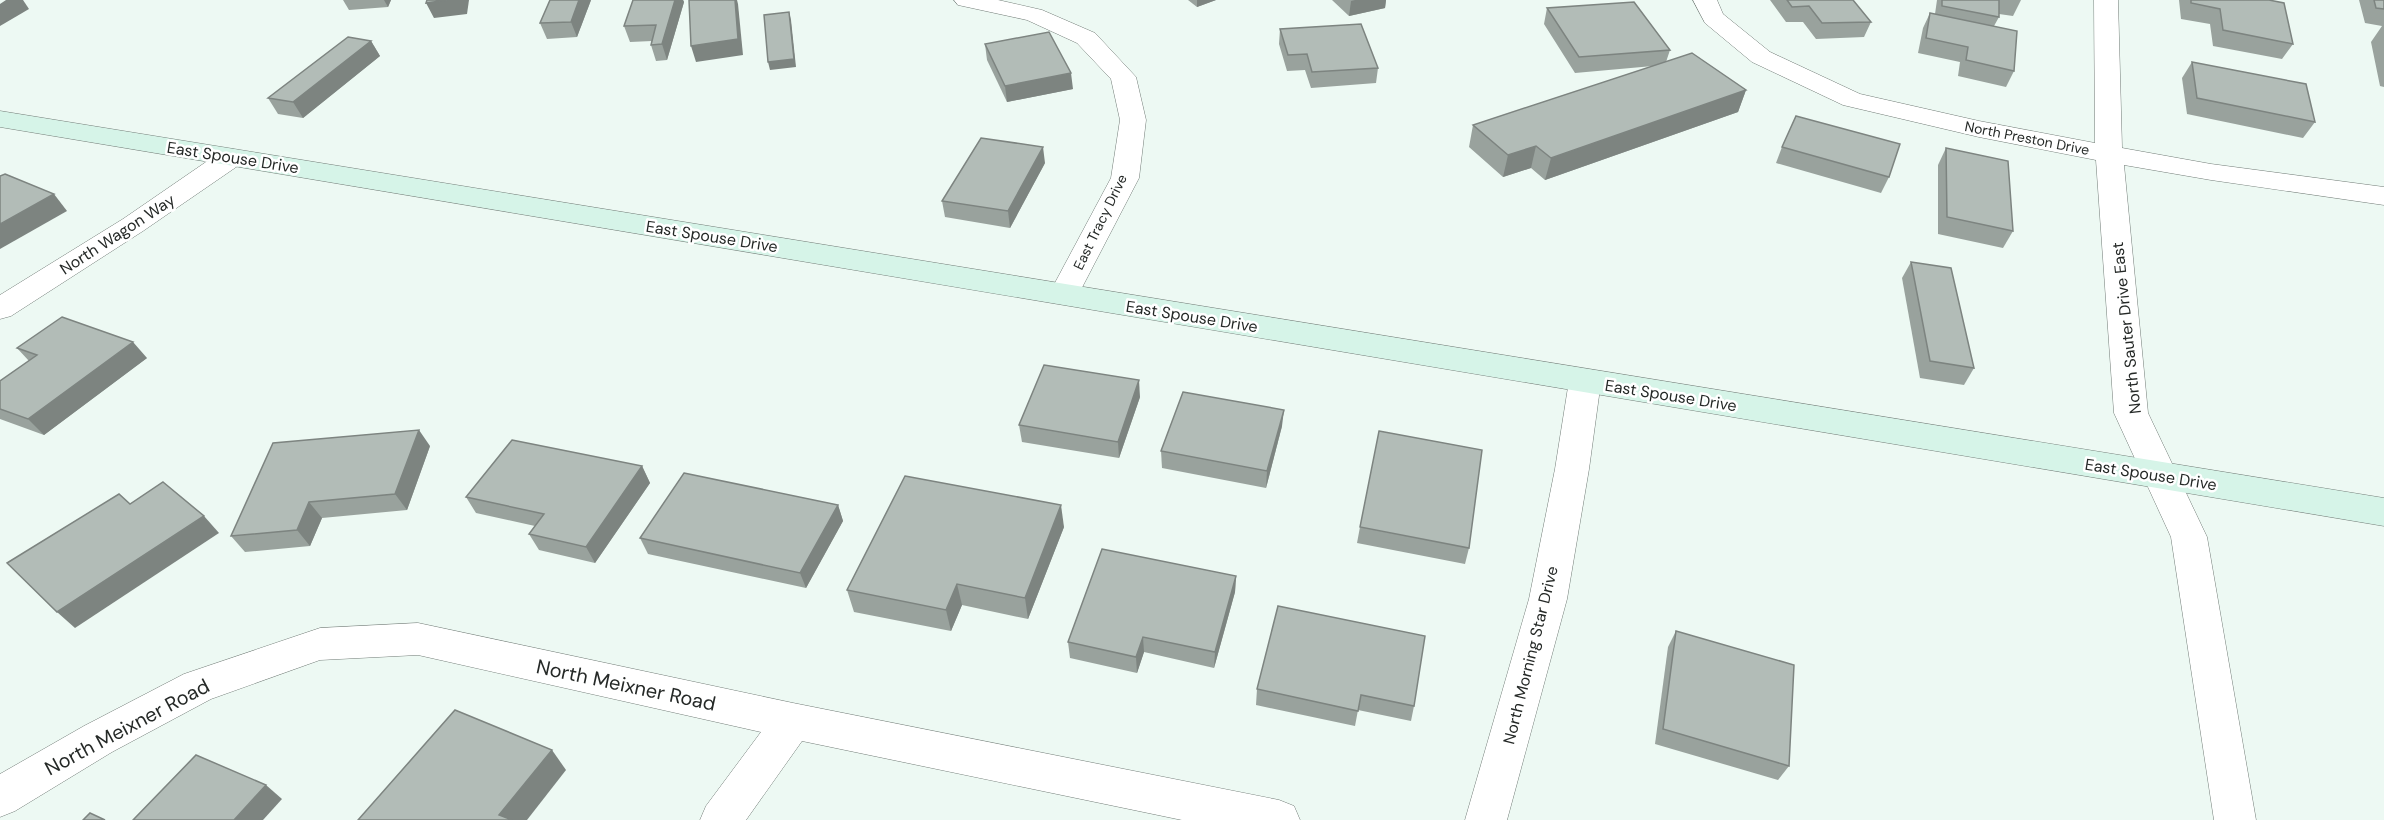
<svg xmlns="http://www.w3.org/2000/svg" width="2384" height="820" viewBox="0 0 2384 820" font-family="'DM Sans',sans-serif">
<rect width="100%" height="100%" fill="#edf9f3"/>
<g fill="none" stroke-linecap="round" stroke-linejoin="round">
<defs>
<g id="street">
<path d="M954,0h44l44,10 53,23 41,44 10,43 -7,58 -64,123 -11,3 -11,-3 -4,-7 62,-116 9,-58 -9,-41 -34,-36 -50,-23 -69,-15z"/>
<path d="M1693,0h24l6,14 47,38 90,42 119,27 116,22 -1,-143h24l4,148 89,16 173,23v18l-173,-25 -87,-15 24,248 59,124 49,283h-42l-43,-283 -57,-124 -18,-253 -117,-23 -136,-32 -91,-43 -47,-39z"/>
<path d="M232,149l10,2 4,6 -4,6 -99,68 -132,85 -11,3v-24l123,-76 99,-68z"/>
<path d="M1585,369l11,4 5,8 -12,88 -22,130 -60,221h-42l64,-221 26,-130 14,-88 5,-8z"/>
<path d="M418,623l375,80 486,97 15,6 6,14h-118l-380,-79 -56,79h-46l6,-14 55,-74 -343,-77 -98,5 -109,39 -99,53 -97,59 -15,6v-43l84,-48 100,-52 136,-46z"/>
</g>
<path id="secondary" d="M0,111l2384,387v28l-2384,-399z"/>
</defs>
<!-- street casing -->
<use href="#street" stroke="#737d78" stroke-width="1"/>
<!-- secondary casing -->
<use href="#secondary" stroke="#737d78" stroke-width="1"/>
<!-- street -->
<use href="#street" fill="#fff" fill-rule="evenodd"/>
<!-- secondary -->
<use href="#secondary" fill="#d6f4e8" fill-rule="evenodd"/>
</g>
<!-- wall -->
<g fill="#99a29d">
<path d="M343,0h48l-3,7 -39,3z"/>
<path d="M591,0l-14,37 -30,2 -7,-16z"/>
<path d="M633,0h50l1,2 -17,58 -11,1 -5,-16 1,-4 -22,1 -6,-16z"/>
<path d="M1188,0h28l-19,7z"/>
<path d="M1332,0h54l-1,8 -36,8z"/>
<path d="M1770,0h83l18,22 -7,15 -48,2 -13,-17h-17z"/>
<path d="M1937,0h84l-8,16 -14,-2v3l-5,9 20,45 -8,16 -48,-11 2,-14 -42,-9 5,-25 7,-15 5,1z"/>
<path d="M2179,0h90l24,44 -11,15 -69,-13 -3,-22 -29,-5z"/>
<path d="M2359,0h25v87l-4,-1 -9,-44 11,-16 -17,-3z"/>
<path d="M1547,8l123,42 -4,12 80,28 -8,22 -193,68 -14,-12 -28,9 -34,-30 4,-22 180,-59 -78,7 -31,-49z"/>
<path d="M1280,29l98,39 -2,15 -65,5 -6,-18 -18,1 -8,-27z"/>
<path d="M371,41l9,15 -77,62 -25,-4 -10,-16z"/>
<path d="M985,44l88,45 -66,13 -20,-42z"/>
<path d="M2192,62l123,60 -12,16 -116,-24 -5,-36z"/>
<path d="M1782,147l107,30 -8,16 -105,-30z"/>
<path d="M1946,148l67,83 -10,17 -65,-14v-69z"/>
<path d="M1045,163l-35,65 -65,-11 -3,-16z"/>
<path d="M1911,262l63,106 -10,17 -44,-7 -18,-100z"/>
<path d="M17,348l130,10 -103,77 -44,-16v-38l29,-20z"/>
<path d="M1140,397l-21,61 -97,-16 -3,-17z"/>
<path d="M1282,426l-16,62 -104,-20 -1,-17z"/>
<path d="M430,446l-23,64 -85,8 -12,28 -65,6 -14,-16z"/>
<path d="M642,466l8,17 -55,80 -56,-13 -10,-16 6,-8 -59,-13 -10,-16z"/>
<path d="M838,505l5,16 -37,67 -158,-34 -8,-16z"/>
<path d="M1064,527l-36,92 -66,-14 -11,26 -97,-19 -7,-22z"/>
<path d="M1360,527l109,21 -4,16 -108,-21z"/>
<path d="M1236,576l-1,16 -21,76 -70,-16 -7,21 -67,-15 -2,-16z"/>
<path d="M1278,606l136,100 -3,15 -53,-11 -3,16 -99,-21 1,-16z"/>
<path d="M1676,631l113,135 -11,14 -123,-36 13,-97z"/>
</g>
<!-- shaded-wall -->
<g fill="#7d8480">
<path d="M6,0h17l6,9 -29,17v-22z"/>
<path d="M384,0h7l-3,7z"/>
<path d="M447,0h22l-2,14 -33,4 -8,-15z"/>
<path d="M579,0h12l-14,37 -6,-15z"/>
<path d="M675,0h8l1,2 -17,58 -5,-16z"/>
<path d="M735,0h2l1,4 5,51 -47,7 -5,-16z"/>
<path d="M1197,0h19l-19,7z"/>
<path d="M1355,0h31l-1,8 -36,8 2,-15z"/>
<path d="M789,12l2,8 5,47 -26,3 -2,-8z"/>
<path d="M371,41l9,15 -77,62 -10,-16z"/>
<path d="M1071,73l2,16 -66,13 -2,-16z"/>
<path d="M1746,90l-8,22 -193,68 6,-22z"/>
<path d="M1536,146l-5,22 -28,9 5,-22z"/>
<path d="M1043,147l2,16 -35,65 -2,-17z"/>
<path d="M54,194l13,17 -67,38v-25z"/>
<path d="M133,342l14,16 -103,77 -16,-16z"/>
<path d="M1139,380l1,17 -21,61 -1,-16z"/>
<path d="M1284,410l-2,16 -16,62 1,-17z"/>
<path d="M419,430l11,16 -23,64 -12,-16z"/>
<path d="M642,466l8,17 -55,80 -9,-16z"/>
<path d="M309,502l13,16 -12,28 -13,-16z"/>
<path d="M838,505l5,16 -37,67 -6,-15z"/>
<path d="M1061,505l3,22 -36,92 -3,-21z"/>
<path d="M204,516l15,17 -144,95 -18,-16z"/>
<path d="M1236,576l-1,16 -21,76 1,-16z"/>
<path d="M957,584l5,21 -11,26 -5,-21z"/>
<path d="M1143,637l1,15 -7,21 -1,-16z"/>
<path d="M552,750l14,20 -39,50h-23l-5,-5z"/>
<path d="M266,785l16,14 -19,21h-29z"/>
</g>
<!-- building -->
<g fill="#b2bcb7" stroke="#7d8480" stroke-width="1.5">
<path d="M427,0h20l-21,3z"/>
<path d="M550,0h29l-8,22 -31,1z"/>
<path d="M633,0h42l-13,44 -11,1 5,-20 -32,1z"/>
<path d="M689,0h46l3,39 -47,7z"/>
<path d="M1787,0h66l18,22 -49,1 -13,-17 -17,1z"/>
<path d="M1942,0h57v17l-57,-11z"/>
<path d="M2191,0h78l15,3 9,41 -70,-14 -3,-21 -29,-6z"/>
<path d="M2374,0h10v9l-8,-1z"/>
<path d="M1634,2l36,48 -91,7 -32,-49z"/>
<path d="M789,12l5,47 -26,3 -4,-47z"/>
<path d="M1930,13l87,18 -3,40 -48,-11 2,-13 -42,-9z"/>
<path d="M1361,24l17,44 -66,4 -5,-18 -19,1 -8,-26z"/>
<path d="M1049,32l22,41 -66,13 -20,-42z"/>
<path d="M348,37l23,4 -78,61 -25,-4z"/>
<path d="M1692,53l54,37 -195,68 -15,-12 -28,9 -35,-30z"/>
<path d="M2192,62l114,22 9,38 -118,-24z"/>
<path d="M1796,116l104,28 -11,33 -107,-30z"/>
<path d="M981,138l62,9 -35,64 -66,-10z"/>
<path d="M1946,148l62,13 5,70 -66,-14z"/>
<path d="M5,174l49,20 -54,30v-48z"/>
<path d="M1911,262l40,6 23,100 -44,-7z"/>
<path d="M62,317l71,25 -105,77 -28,-10v-28l37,-26 -20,-7z"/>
<path d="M1044,365l95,15 -21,62 -99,-17z"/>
<path d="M1183,392l101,18 -17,61 -106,-20z"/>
<path d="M419,430l-24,64 -86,8 -12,28 -66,6 42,-93z"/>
<path d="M1379,431l103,19 -13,98 -109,-21z"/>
<path d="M512,440l130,26 -56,81 -57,-13 15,-20 -78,-17z"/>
<path d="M684,473l154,32 -38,68 -160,-35z"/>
<path d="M905,476l156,29 -36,93 -68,-14 -11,26 -99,-20z"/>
<path d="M163,482l41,34 -147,96 -50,-49 112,-69 11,10z"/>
<path d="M1102,549l134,27 -21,76 -72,-15 -7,20 -68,-15z"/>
<path d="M1278,606l147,30 -11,70 -53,-11 -3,16 -101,-22z"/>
<path d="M1676,631l118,34 -5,101 -126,-37z"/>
<path d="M455,710l97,40 -53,65 13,5h-154z"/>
<path d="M196,755l70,30 -32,35h-101z"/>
<path d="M90,813l15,7h-22z"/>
</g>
<g text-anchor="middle" stroke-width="5" stroke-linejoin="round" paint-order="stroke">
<!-- far-street labels -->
<g font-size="14" fill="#252927" stroke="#fff">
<text transform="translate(2027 138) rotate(11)" y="5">North Preston Drive</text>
<text transform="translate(1100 222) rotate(-64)" y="5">East Tracy Drive</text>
</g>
<!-- street labels -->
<g font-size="16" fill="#252927" stroke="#fff">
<text transform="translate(233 157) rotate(9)" y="6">East Spouse Drive</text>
<text transform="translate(117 234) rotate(-33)" y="6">North Wagon Way</text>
<text transform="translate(712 236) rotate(9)" y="6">East Spouse Drive</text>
<text transform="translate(1192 316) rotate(9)" y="6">East Spouse Drive</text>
<text transform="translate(2126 328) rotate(-96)" y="6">North Sauter Drive East</text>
<text transform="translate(1671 395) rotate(9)" y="6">East Spouse Drive</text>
<text transform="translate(2151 474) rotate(9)" y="6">East Spouse Drive</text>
<text transform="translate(1530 655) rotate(-76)" y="6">North Morning Star Drive</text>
</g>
<!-- near-street labels -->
<g font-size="20" fill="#252927" stroke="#fff">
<text transform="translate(626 685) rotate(12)" y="7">North Meixner Road</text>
<text transform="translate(127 727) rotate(-28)" y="7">North Meixner Road</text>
</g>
</g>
</svg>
